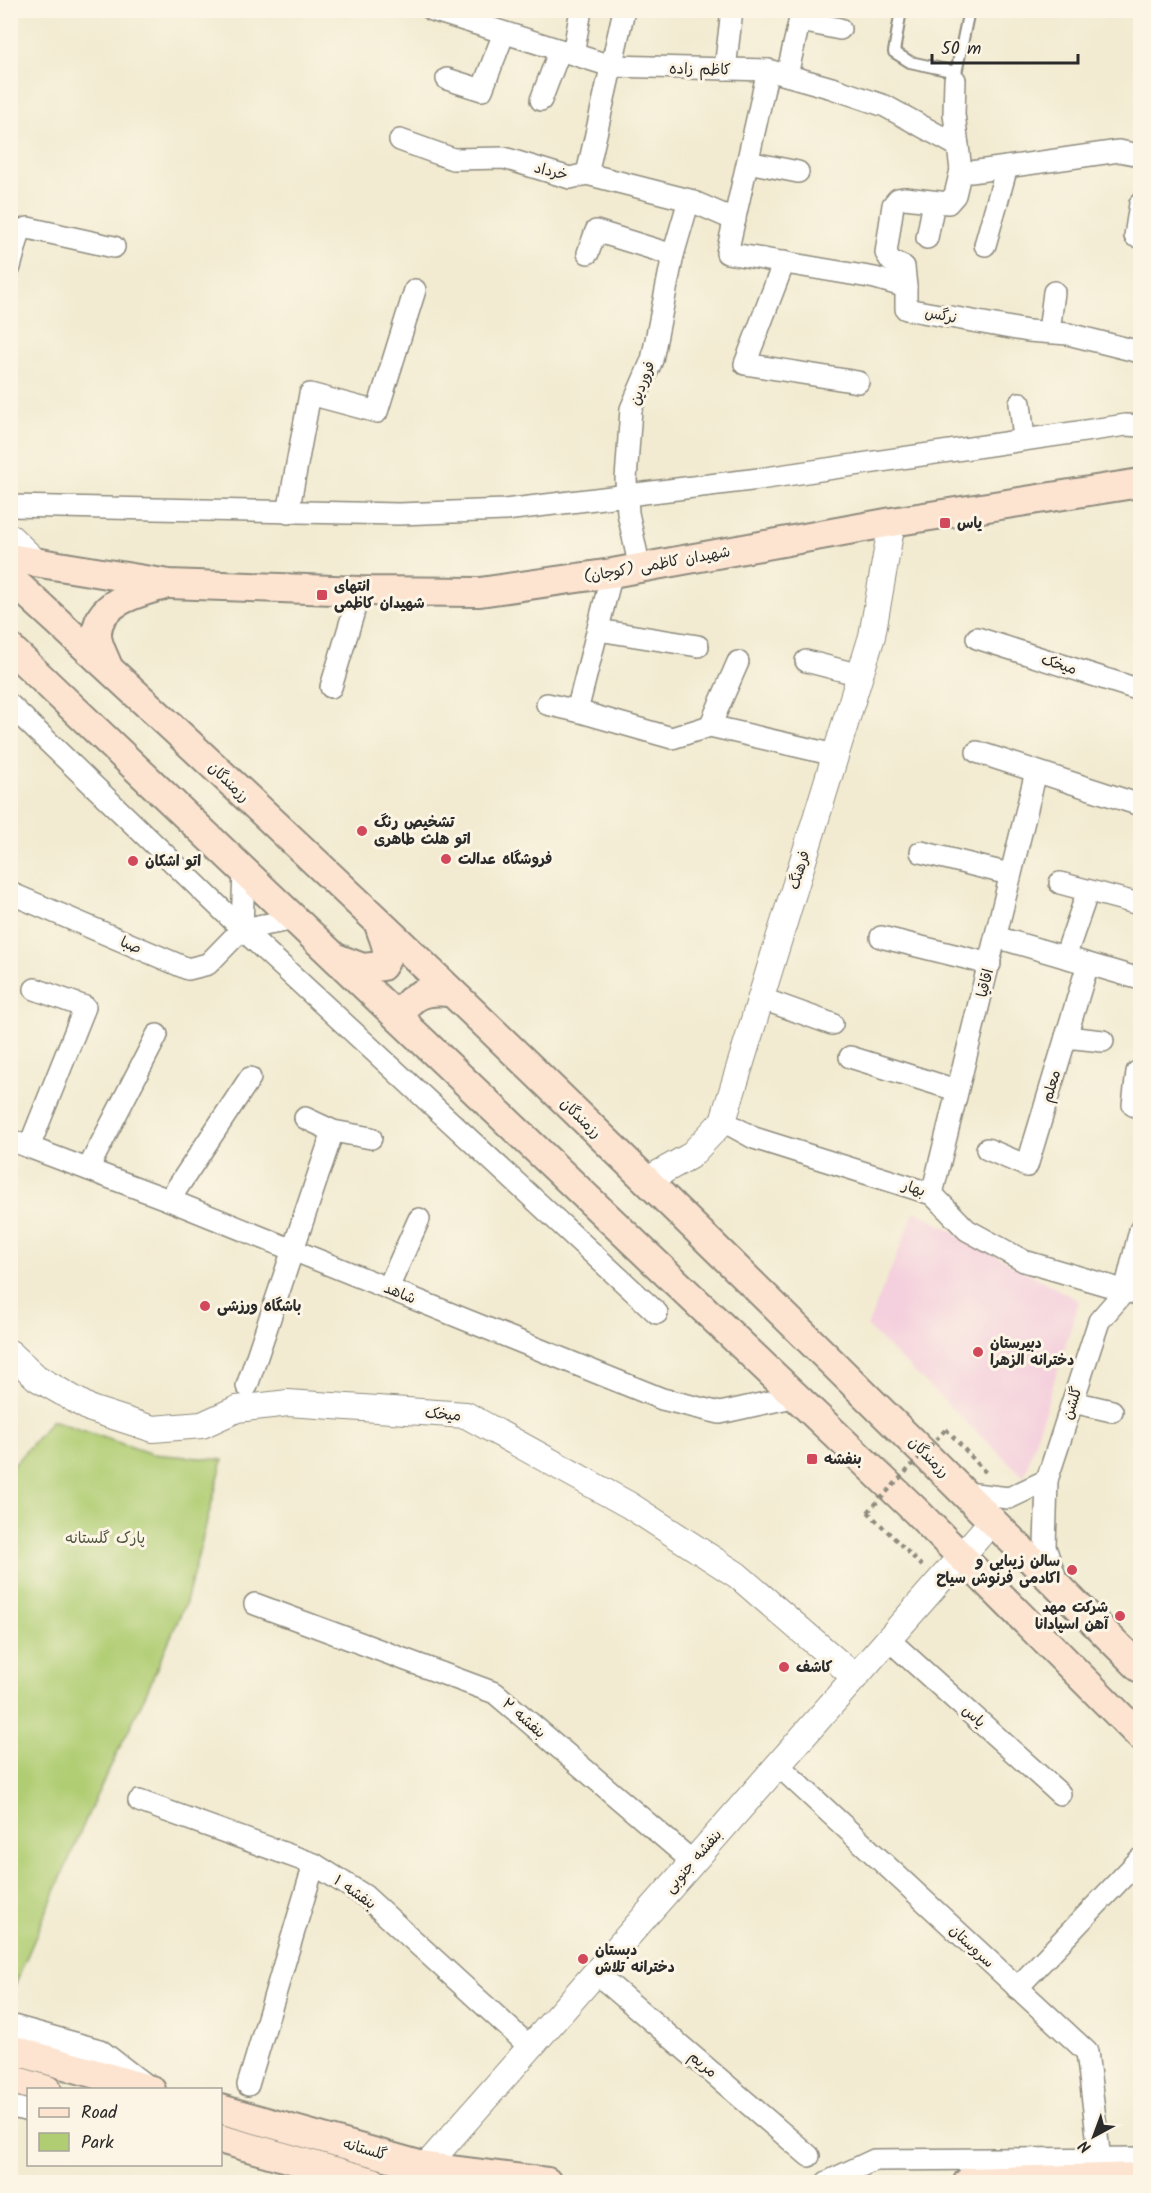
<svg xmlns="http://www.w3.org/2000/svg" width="1151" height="2193" viewBox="0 0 1151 2193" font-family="Kalam,'Playpen Sans Arabic',sans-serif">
<rect width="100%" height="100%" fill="#fcf5e5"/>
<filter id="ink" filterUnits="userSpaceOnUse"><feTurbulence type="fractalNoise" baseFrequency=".0167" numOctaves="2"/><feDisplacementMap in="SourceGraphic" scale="12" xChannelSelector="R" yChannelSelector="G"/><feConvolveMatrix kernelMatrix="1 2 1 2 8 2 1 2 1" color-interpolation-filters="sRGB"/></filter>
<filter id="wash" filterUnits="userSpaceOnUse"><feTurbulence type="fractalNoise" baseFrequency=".008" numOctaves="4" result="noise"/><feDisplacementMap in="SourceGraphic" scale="24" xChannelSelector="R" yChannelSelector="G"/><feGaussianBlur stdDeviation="1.35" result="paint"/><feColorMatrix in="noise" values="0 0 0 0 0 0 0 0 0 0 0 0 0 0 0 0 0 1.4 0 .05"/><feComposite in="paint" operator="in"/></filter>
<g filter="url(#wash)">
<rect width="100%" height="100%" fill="#f2ebd1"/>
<!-- built -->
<path fill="#f4cfdd" d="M915,1211l164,90 -55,176 -157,-150z"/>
<!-- green -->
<path fill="#b0cd73" stroke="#6e7c4f" stroke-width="1.5" d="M52,1420l100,34 71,6 -37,142 -43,98 -50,103 -82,191v-526z"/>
</g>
<g filter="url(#ink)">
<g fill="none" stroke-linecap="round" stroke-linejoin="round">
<defs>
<g id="service">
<path d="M901,10l-7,42 16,10 46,10"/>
<path d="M955,78l14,-68"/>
</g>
<g id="minor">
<path d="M432,10l179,56 157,4 64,18 53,18 73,40"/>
<path d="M801,21l39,8"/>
<path d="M573,54l8,-44"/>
<path d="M725,69l7,-59"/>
<path d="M768,70l-41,183 148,25 31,9v22l122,22 40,3 72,18"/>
<path d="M787,75l15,-65"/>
<path d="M447,79l35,11 22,-57"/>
<path d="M955,80l-1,34 7,56 10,2 148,-21 21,4"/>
<path d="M541,100l19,-50"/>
<path d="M400,140l53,19 51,-1 66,20 17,-4 102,26 46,20"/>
<path d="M748,162l50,10"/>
<path d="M587,174l37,-164"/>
<path d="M1140,204l-5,32 5,1"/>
<path d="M927,238l7,-36"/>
<path d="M985,245l22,-78"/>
<path d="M588,253l8,-22 77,24"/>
<path d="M784,262l-39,102 113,18"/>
<path d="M10,267l9,-33 3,-4 6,-2 86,19"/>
<path d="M906,287l-2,-20 -13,-6 -5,-8 7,-48 5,-6 7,-1 43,5 7,-8 6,-25"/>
<path d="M1049,332l5,-40"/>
<path d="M1020,403l4,36"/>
<path d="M10,506l389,8 106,-4 254,-31 367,-54 14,1"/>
<path d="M288,513l22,-119 67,18 38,-122"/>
<path d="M640,569l-12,-56 -2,-34 5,-70 21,-49 21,-105 16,-55"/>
<path d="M612,573l-35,138 95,27 38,-12 125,29"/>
<path d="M598,630l100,16"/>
<path d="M977,638l163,52"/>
<path d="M806,661l54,14"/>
<path d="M331,687l29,-96"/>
<path d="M547,704l30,7"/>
<path d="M10,705l232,224 415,384"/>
<path d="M710,726l28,-64"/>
<path d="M977,752l163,53"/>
<path d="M921,852l88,22"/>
<path d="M1060,883l79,21"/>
<path d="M10,893l178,76 20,-5 34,-35 54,-10"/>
<path d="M242,929l2,-60"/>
<path d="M881,937l109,27"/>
<path d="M996,937l144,42"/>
<path d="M1065,957l23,-66"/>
<path d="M760,998l72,26"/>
<path d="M1066,1037l37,4"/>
<path d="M850,1057l106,33"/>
<path d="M1137,1072l-4,33 7,3"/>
<path d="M305,1118l28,13 38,7"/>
<path d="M723,1121l31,17 178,56 35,36 57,31 116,34"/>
<path d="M10,1140l159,60 493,199 58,14 73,-16"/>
<path d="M29,1147l56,-140 -50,-18"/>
<path d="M987,1149l40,17 61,-202"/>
<path d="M88,1169l69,-134"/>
<path d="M932,1194l104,-422"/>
<path d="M169,1200l81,-122"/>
<path d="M388,1288l31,-69"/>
<path d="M247,1386l86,-255"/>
<path d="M1073,1402l39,9"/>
<path d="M966,1493l43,5 38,-18"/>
<path d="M1057,1582l-12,-35 2,-67 52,-159 26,-30 15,-61"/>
<path d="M255,1604l240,89 198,169"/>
<path d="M888,1639l172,155"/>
<path d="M778,1765l309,287 13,108"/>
<path d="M139,1801l175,63 51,32 165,151"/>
<path d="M596,1973l213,183"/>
<path d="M1017,1988l123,-129"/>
<path d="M10,2025l90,25 44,34"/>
<path d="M248,2085l66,-221"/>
<path d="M10,2106l18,5"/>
<path d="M827,2182l47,-22 266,-2"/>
</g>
<g id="tertiary">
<path d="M10,537l26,25"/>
<path d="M647,1180l43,-24 33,-35 149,-485 20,-114"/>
<path d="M10,1353l27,25 54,31 62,20 49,-4 35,-16 51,-6 178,12 163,90 108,70 118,102"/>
<path d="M412,2182l581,-662"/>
</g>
<g id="secondary">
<path d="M10,558l159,26 191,7 120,1 132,-19 280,-51 248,-39"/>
<path d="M10,578c387,353 760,721 1130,1090"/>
<path d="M10,648l906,863 224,225"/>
<path d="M108,667c-3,-9 -11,-22 -11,-32 -1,-32 40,-42 64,-49"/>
<path d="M339,959l24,9 19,-2c11,-14 1,-27 -3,-42"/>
<path d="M407,1025l-6,-12c12,-20 26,-23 48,-21"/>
<path d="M10,2049l141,41"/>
<path d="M10,2079l37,11"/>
<path d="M220,2109l206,58 121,15"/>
<path d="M220,2139l153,43"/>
<path d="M968,2182l172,-5"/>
</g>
</defs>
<!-- service casing -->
<use href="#service" stroke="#8e8b7e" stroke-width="14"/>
<!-- minor casing -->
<use href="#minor" stroke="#8e8b7e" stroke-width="24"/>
<!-- tertiary casing -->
<use href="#tertiary" stroke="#8e8b7e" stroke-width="28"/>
<!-- secondary casing -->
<use href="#secondary" stroke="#8e8b7e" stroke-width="32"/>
<!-- path -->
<g stroke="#8e8b7e" stroke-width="4" stroke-dasharray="4.5 4.5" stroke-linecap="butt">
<path d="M946,1429l42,46"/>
<path d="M868,1512l55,55"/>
</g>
<!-- service -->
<use href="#service" stroke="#fff" stroke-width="10"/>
<!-- minor -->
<use href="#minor" stroke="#fff" stroke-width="21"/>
<!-- tertiary -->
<use href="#tertiary" stroke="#fff" stroke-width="26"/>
<!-- secondary -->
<use href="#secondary" stroke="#fde4d0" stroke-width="28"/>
<!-- path-bridge -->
<path stroke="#8e8b7e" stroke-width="4" stroke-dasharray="4.5 4.5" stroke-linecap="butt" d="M868,1512l78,-83"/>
</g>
</g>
<!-- markers -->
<g fill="#d1495b" stroke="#fcf5e5" stroke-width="2">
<rect x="939" y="517" width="12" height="12" rx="3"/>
<rect x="316" y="589" width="12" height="12" rx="3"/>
<circle cx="362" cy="831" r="6"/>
<circle cx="446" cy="859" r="6"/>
<circle cx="133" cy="861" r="6"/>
<circle cx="205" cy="1306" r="6"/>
<circle cx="978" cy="1352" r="6"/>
<rect x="806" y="1453" width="12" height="12" rx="3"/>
<circle cx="1072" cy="1570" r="6"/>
<circle cx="1120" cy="1616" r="6"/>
<circle cx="784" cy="1667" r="6"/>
<circle cx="583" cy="1959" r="6"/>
</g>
<g text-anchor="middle" stroke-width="6" stroke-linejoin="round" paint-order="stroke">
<!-- street labels -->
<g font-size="15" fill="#2b2b2b" stroke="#fcf5e5">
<text transform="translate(700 69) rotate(1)" y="5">کاظم زاده</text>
<text transform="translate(551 171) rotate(13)" y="5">خرداد</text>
<text transform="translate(941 315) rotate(11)" y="5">نرگس</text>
<text transform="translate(642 383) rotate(-69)" y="5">فروردین</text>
<text transform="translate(657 564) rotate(-10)" y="5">شهیدان کاظمی (کوجان)</text>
<text transform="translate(1059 664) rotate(18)" y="5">میخک</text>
<text transform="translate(229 782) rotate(44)" y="5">رزمندگان</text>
<text transform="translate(799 870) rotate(-73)" y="5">فرهنگ</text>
<text transform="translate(131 945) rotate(23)" y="5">صبا</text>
<text transform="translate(985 983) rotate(-76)" y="5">اقاقیا</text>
<text transform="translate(1051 1086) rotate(-73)" y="5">معلم</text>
<text transform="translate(581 1118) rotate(44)" y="5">رزمندگان</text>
<text transform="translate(914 1188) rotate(18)" y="5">بهار</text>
<text transform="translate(400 1293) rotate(22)" y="5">شاهد</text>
<text transform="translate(1072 1403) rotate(-72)" y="5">گلشن</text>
<text transform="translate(443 1414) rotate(5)" y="5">میخک</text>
<text transform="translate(929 1457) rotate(45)" y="5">رزمندگان</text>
<text transform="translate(974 1716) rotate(42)" y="5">یاس</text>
<text transform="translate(524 1718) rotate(41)" y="5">بنفشه ۲</text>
<text transform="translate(693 1861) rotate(-49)" y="5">بنفشه جنوبی</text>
<text transform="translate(355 1892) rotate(35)" y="5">بنفشه ۱</text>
<text transform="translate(972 1946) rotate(43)" y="5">سروستان</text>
<text transform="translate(703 2064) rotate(40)" y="5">مریم</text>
<text transform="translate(365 2149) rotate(16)" y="5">گلستانه</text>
</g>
<!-- poi labels -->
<g font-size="15" font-weight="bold" fill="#2b2b2b" stroke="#fcf5e5" text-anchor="start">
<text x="957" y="528">یاس</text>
<text x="334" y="591">انتهای<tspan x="334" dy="17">شهیدان کاظمی</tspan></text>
<text x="374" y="827">تشخیص رنگ<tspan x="374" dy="17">اتو هلث طاهری</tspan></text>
<text x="458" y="864">فروشگاه عدالت</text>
<text x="145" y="866">اتو اشکان</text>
<text x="217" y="1311">باشگاه ورزشی</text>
<text x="990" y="1348">دبيرستان<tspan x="990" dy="17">دخترانه الزهرا</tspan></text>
<text x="824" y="1464">بنفشه</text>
<text x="1060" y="1566" text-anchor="end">سالن زیبایی و<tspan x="1060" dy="17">اکادمی فرنوش سیاح</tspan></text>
<text x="1108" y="1612" text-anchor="end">شرکت مهد<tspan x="1108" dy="17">آهن اسپادانا</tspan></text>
<text x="796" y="1672">کاشف</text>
<text x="595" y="1955">دبستان<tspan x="595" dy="17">دخترانه تلاش</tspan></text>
</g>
<!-- park labels -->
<g font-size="15" fill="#4c543d" stroke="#fcf5e5">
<text x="105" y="1543">پارک گلستانه</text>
</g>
</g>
<!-- margin -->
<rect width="1151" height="2193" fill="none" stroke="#fcf5e5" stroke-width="36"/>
<!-- legend -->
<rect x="27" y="2088" width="195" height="78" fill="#fcf5e5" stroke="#a8a49b" stroke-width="1.5"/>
<rect x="39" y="2108" width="30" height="9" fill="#fde4d0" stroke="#a8a49b" stroke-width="1.5"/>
<text x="81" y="2118" font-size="18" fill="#2b2b2b">Road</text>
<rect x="39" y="2133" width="30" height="18" fill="#b0cd73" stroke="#a8a49b" stroke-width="1.5"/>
<text x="81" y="2148" font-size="18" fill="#2b2b2b">Park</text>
<!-- north arrow -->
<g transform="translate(1094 2136) rotate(221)" stroke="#fcf5e5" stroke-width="4.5" paint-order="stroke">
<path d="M0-4.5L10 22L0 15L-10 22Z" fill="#2b2b2b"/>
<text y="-9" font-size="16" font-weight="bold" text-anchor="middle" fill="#2b2b2b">N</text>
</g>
<!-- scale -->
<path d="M932 54v9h146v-9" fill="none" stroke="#2b2b2b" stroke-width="3"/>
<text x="941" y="54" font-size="18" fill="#2b2b2b" stroke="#fcf5e5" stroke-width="4.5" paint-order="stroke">50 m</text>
</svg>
